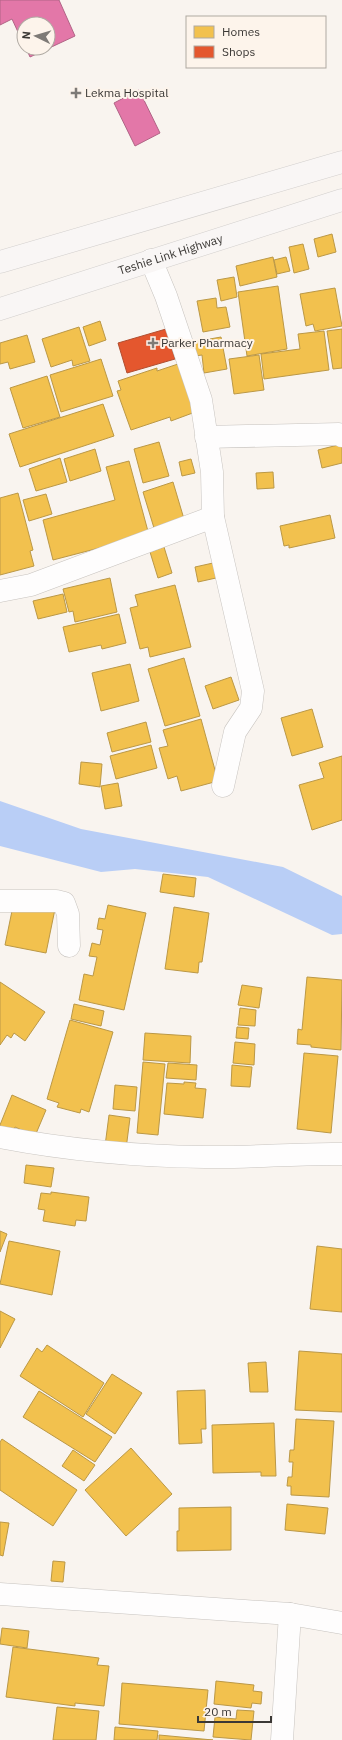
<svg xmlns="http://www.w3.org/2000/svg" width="342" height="1740" viewBox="0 0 342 1740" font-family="'IBM Plex Sans',sans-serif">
<rect width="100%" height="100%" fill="#f9f4ef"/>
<!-- water -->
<path fill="#b9cef6" d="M0,801l81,28 202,38 59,29v38l-10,1 -124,-58 -73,-8 -34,3 -101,-26z"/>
<!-- homes -->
<g fill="#f2c14e" stroke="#bb9846">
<path d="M332,234l4,18 -18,5 -4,-18z"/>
<path d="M303,244l6,25 -15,4 -5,-26z"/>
<path d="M273,257l4,20 -37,9 -4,-20z"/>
<path d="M286,257l4,14 -13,3 -3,-14z"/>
<path d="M234,277l3,20 -16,4 -4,-21z"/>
<path d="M278,286l9,63 -40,7 -9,-64z"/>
<path d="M335,288l7,38 -27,5 -2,-7 -7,2 -6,-32z"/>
<path d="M216,298l1,10 9,-1 4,20 -27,5 -6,-31z"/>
<path d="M100,321l6,19 -17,6 -6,-19z"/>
<path d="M79,327l11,34 -17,5 -1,-6 -21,7 -9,-28z"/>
<path d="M342,329v39l-9,1 -6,-38z"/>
<path d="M324,331l5,39 -65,9 -3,-25 39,-5 -2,-15z"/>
<path d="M27,335l8,27 -25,7 -2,-7 -8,2v-21z"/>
<path d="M221,337l6,32 -23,4 -2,-18 -7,1 -2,-14z"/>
<path d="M259,355l5,35 -30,4 -5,-35z"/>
<path d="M101,359l12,37 -52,16 -11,-37z"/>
<path d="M181,363l17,48 -27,10 -1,-4 -39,13 -14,-39 4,-1 -3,-9 39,-13v3z"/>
<path d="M47,376l13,41 -37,11 -13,-40z"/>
<path d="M103,404l11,32 -94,31 -11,-33z"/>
<path d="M159,442l10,34 -26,7 -9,-34z"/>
<path d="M342,444v19l-20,5 -4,-18z"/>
<path d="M95,449l6,22 -31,10 -6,-22z"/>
<path d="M60,458l7,24 -31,9 -7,-22z"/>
<path d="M191,459l4,14 -13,3 -3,-14z"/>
<path d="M129,461l20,74 -96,25 -10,-40 72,-20 -9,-33z"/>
<path d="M273,472l1,16 -17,1 -1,-16z"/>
<path d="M173,482l11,37 -30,9 -11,-36z"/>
<path d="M18,493l15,57 -3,1 4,15 -34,9v-77z"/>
<path d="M46,494l6,20 -23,7 -6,-21z"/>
<path d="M330,515l5,23 -46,10v-3l-5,1 -4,-20z"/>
<path d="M164,547l8,26 -14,5 -8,-26z"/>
<path d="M213,563l3,15 -18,4 -3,-15z"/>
<path d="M110,578l7,34 -42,10 -2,-11 -4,1 -6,-23z"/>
<path d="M175,585l16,62 -41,10 -2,-10 -8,2 -10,-41 8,-2 -3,-11z"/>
<path d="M63,594l4,18 -29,7 -5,-18z"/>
<path d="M119,614l7,29 -24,6 -1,-4 -32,7 -6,-25z"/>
<path d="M184,658l16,58 -35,10 -17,-57z"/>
<path d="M130,664l9,37 -38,10 -9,-38z"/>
<path d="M231,677l8,23 -26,9 -8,-23z"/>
<path d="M312,709l11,38 -31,9 -11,-38z"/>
<path d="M201,719l17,62 -37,10 -4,-15 -9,3 -9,-31 9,-2 -5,-16z"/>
<path d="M146,722l5,20 -39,10 -5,-19z"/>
<path d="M151,745l6,23 -41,11 -6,-23z"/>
<path d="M342,756v64l-30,10 -13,-45 25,-7 -5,-15z"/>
<path d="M81,762l21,2 -2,23 -21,-3z"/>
<path d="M118,783l4,23 -17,3 -4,-23z"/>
<path d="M163,874l33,4 -2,19 -34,-5z"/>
<path d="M14,901l41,8 -9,44 -41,-8z"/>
<path d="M108,905l38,8 -22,97 -45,-10 5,-26 9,2 4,-19 -8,-1 3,-13 8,2 3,-15 -6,-1 2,-11 6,1z"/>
<path d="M174,907l35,6 -7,49h-3l-1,11 -33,-4z"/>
<path d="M307,977l35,3 -1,70 -30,-3v-2l-14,-1 1,-15 4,1z"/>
<path d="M0,982l45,30 -20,29 -11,-8 -3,5 -4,-3 -7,10z"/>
<path d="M242,985l20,3 -3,20 -21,-3z"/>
<path d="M74,1004l30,7 -3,15 -30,-7z"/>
<path d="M240,1008l16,2 -1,16 -17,-1z"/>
<path d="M70,1020l43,12 -24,80 -8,-3 -1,4 -23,-6 2,-4 -12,-4z"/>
<path d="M237,1027l12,1 -1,11 -12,-1z"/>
<path d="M145,1033l46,3 -1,27 -47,-3z"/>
<path d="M235,1042l20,2 -1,21 -21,-2z"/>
<path d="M304,1053l34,3 -7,77 -34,-4z"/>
<path d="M143,1062l22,2 -7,71 -21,-2z"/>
<path d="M168,1063l29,2 -1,15 -30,-2z"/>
<path d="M232,1065l20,2 -2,20 -19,-1z"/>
<path d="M184,1082l12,1 -1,5 11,1 -3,29 -39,-4 3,-31 17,1z"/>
<path d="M115,1085l22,2 -2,24 -22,-2z"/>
<path d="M12,1095l34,15 -11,26 -20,-9 -4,8 -11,-5v-5z"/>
<path d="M109,1115l21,3 -4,31 -21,-3z"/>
<path d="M26,1165l28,3 -3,19 -27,-4z"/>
<path d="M51,1192l38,5 -3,24 -10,-1 -1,6 -32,-5 2,-11 -7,-1 3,-16 10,1z"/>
<path d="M0,1231l7,3 -7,18z"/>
<path d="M9,1241l51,10 -8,44 -52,-11z"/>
<path d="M317,1246l25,3v63l-32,-3z"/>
<path d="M0,1311l15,8 -15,29z"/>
<path d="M47,1345l57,38 -21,34 -63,-41 17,-28 5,4z"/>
<path d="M299,1351l43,3v58l-47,-2z"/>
<path d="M266,1362l2,30h-18l-2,-29z"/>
<path d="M112,1374l30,19 -27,41 -29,-20z"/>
<path d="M205,1390l1,39h-5l1,14 -23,1 -2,-53z"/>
<path d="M39,1391l73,46 -17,25 -72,-45z"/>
<path d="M296,1419l38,2 -5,76 -38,-2v-9h-4l1,-9h4l1,-15h-4l1,-12h4z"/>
<path d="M274,1423l2,53h-15v-4l-48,1 -1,-48z"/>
<path d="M2,1439l75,51 -24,36 -53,-36v-48z"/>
<path d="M131,1448l41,46 -46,42 -41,-46z"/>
<path d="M73,1450l22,15 -11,16 -22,-15z"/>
<path d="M287,1504l41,4 -3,26 -40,-4z"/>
<path d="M231,1507v43l-54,1v-20h2v-23z"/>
<path d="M0,1522l9,1 -6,33 -3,-1z"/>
<path d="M53,1561l12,1 -2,20 -12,-1z"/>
<path d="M2,1628l27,3 -2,17 -27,-4z"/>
<path d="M13,1647l86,11 -2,7 12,1 -5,40 -29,-3v3l-69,-9z"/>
<path d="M216,1681l38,4 -1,6 9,1 -1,12 -9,-1 -1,5 -37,-4z"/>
<path d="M122,1683l86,7 -4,41 -85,-7z"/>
<path d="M57,1707l42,4 -3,29h-43z"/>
<path d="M237,1710l17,1 -3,29 -38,-3 2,-20 21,2z"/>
<path d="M115,1727l43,4 -1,9h-43z"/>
<path d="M159,1735l54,5h-54z"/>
</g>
<!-- shops -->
<path fill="#e4572e" stroke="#b14e30" d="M166,329l9,30 -48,14 -9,-30z"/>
<!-- health -->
<g fill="#e377a8" stroke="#b16486">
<path d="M0,0h59l16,36 -45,21 -4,-9h22v-24h-24v21l-12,-26 -12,6z"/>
<path d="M139,90l21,43 -25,13 -21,-43z"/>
</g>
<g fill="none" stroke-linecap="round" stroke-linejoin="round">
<defs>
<g id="minor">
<path d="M151,260l15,36 35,104 11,72 1,45 40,174 -2,17 -16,24 -12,54"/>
<path d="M206,437l133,-3 3,2"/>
<path d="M0,591l31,-6 182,-68"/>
<path d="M0,901h56l8,2 4,11 1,32"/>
<path d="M0,1137c67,13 137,19 205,20 46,1 91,-4 137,-3"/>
<path d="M0,1594l290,20 52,9"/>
<path d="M282,1740l8,-126"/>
</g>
<g id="major">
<path d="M0,262l342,-100"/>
<path id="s1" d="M0,309l342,-109"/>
</g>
</defs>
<!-- minor casing -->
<use href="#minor" stroke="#c7c3bf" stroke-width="23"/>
<!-- major casing -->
<use href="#major" stroke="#d2cfcd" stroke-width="23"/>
<!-- minor -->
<use href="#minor" stroke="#fefdfd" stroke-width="22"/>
<!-- major -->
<use href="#major" stroke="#f9f6f5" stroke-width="22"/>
</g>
<!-- markers -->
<g fill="#7e7a76" stroke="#fdf4eb" stroke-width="1.5">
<path d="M74 87h4v4h4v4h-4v4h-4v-4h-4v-4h4z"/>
<path d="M151 337h4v4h4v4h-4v4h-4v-4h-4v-4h4z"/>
</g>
<g text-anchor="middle" stroke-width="4" stroke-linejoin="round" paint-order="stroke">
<!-- poi labels -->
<g font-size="12" fill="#3b3835" stroke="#fdf4eb" text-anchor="start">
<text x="85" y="97">Lekma Hospital</text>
<text x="161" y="347">Parker Pharmacy</text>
</g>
<!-- street labels -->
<g font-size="12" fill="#3b3835" stroke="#fdf4eb">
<text dy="4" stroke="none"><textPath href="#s1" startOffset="179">Teshie Link Highway</textPath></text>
</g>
</g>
<!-- legend -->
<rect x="186" y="16" width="140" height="52" fill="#fdf4eb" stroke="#afa9a2"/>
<rect x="194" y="26" width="20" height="12" fill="#f2c14e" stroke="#afa9a2"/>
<text x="222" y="36" font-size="12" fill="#3b3835">Homes</text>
<rect x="194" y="46" width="20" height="12" fill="#e4572e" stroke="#afa9a2"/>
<text x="222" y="56" font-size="12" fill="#3b3835">Shops</text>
<!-- north arrow -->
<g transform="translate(36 36) rotate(275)"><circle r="19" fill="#fdf4eb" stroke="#afa9a2"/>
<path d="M0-3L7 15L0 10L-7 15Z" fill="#7e7a76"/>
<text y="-6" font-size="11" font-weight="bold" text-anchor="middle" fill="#3b3835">N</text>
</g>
<!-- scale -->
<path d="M198 1716v6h73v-6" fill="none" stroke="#3b3835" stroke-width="2"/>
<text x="204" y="1716" font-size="12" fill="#3b3835" stroke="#fdf4eb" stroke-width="3" paint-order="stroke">20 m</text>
</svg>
